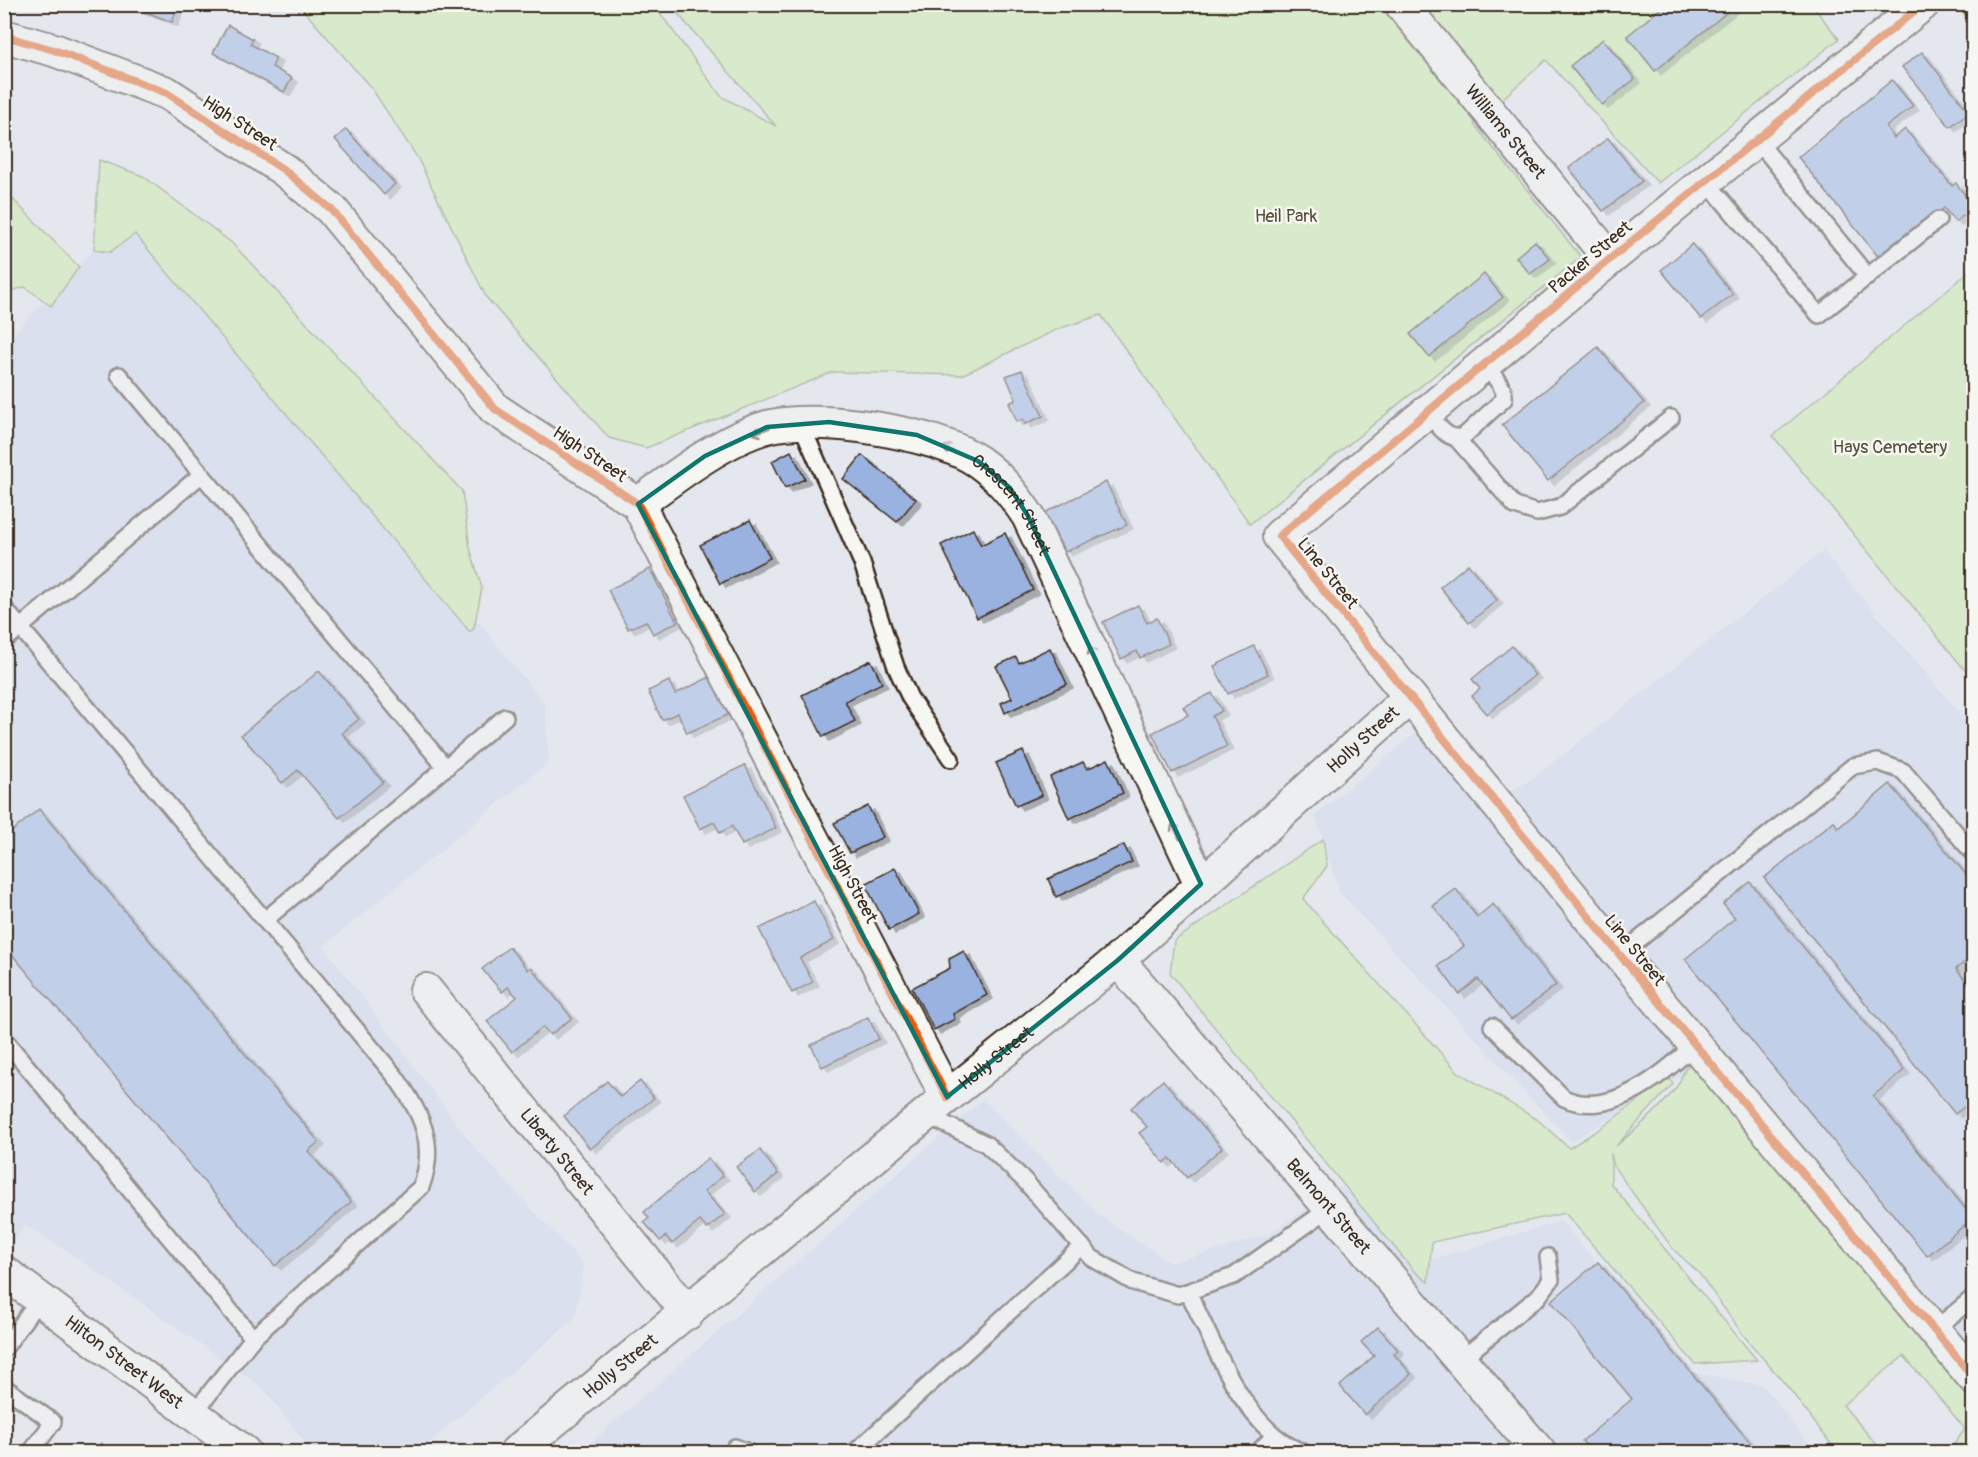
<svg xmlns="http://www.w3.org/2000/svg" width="1978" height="1457" viewBox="0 0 1978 1457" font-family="Pangolin,sans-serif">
<defs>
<filter id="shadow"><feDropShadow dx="6" dy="4" stdDeviation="0" flood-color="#0004"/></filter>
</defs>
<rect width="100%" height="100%" fill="#e4e8ee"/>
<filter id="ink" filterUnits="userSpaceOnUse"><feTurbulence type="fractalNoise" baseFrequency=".0167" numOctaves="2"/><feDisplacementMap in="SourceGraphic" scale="12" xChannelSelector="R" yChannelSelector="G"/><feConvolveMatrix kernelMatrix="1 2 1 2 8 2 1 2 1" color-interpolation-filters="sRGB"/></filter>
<g filter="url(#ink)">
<!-- built -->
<g fill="#ced8ea">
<path d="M140,202l405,502 4,58 -225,184 154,206 106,112 -9,54 -157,134h-106l-48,-63 -193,-135 -46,-29 -20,31v-906l11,-19z"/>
<path d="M1823,551l150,178v639l-276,-301 -126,75 -232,-250 -24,-77 107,-87 65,81 54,-37z"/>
<path d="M983,1099l117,117 71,47 96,-28 74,-49 85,75 135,-40 129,151 73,13 52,67h-1235z"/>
</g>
<!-- green -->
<g fill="#c9eaa3" stroke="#828a60" stroke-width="1.5">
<path d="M1811,4l28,35 -181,144 -112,-123 -72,64 107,133 -331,267 -149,-209 -43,14 -96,46 -129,-3 -187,76 -37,-10 -123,-141 -69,-140 -45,-68 -73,-84h355l67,91 55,30 -106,-121z"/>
<path d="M1959,5h14v21l-15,-20z"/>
<path d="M99,160l44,16 89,67 230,248 8,57 12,40 -8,40 -4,4 -335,-398 -25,18 -16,-2z"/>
<path d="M4,190l75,77 -28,39 -26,-19 -20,6z"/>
<path d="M1973,268v412l-200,-244z"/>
<path d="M1323,839l4,27 -24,33 155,173 80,48 31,28 31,-19 69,-52 4,7 -57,62c21,-18 45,-37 61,-60 6,-9 5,-16 14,-23l282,340v49h-8l-5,-6 -8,6 -2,-2 15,-21 -61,-73 -61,49 40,47h-46l-47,-62 -46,-54 -46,-64 -25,-23 -59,-82 -3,-13v30l146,176 -62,4 -130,-151 -133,29 -4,40 -14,-11 -244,-298 4,-32z"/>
</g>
<!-- building -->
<g fill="#9ab2df" stroke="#3b2a1e" stroke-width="1.5" filter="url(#shadow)">
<path d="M125,4h54l-7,18z"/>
<path d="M1666,4h71l-82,67 -28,-35z"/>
<path d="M228,25l25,14 -3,5 26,14 -4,9 20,11 -8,14 -71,-39z"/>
<path d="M1603,39l32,40 -33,26 -32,-39z"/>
<path d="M1922,52l47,60 -19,15 -48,-60z"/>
<path d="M1892,80l21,26 -27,21 8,11 11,-9 47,57 4,-3 18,24 -19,15 -11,-14 -64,51 -82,-102z"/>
<path d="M346,129l49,55 -11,11 -49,-56z"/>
<path d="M1608,138l34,43 -39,30 -34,-43z"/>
<path d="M1535,241l15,18 -20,15 -14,-17z"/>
<path d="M1692,244l41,50 -32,25 -40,-49z"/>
<path d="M1484,274l19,23 -74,60 -19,-23z"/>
<path d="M1598,347l46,56 -96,78 -46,-56z"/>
<path d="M1022,370l21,46 -18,8 -2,-5 -6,3 -8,-19 7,-3 -10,-24z"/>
<path d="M791,451l14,28 -20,9 -13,-27z"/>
<path d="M862,455l54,44 -19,23 -54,-43z"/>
<path d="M1106,482l21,43 -62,27 -21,-39z"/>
<path d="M750,520l20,38 -50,26 -20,-39z"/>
<path d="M973,529l8,16 24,-12 28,57 -56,28 -36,-73z"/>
<path d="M1468,564l29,36 -28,23 -29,-36z"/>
<path d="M650,569l27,53 -24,12 -7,-13 -18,8 -20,-39z"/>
<path d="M1138,605l9,18 10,-5 12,26 -29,14 -3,-7 -16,8 -18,-37z"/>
<path d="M1254,646l14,28 -40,20 -14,-28z"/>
<path d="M1512,646l23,29 -48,39 -15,-18 8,-7 -8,-10z"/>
<path d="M1050,648l17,36 -62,29 -4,-10 11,-5 -16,-32 20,-9 3,6z"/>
<path d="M871,660l11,23 -37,18 10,20 -32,16 -21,-42z"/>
<path d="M319,671l40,48 -17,14 41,49 -44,36 -41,-48 -16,13 -41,-48z"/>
<path d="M712,676l18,38 -43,19 -9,-20 -16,7 -14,-29 21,-10 6,13z"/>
<path d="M1212,693l10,18 -10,5 15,30 -55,27 -20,-40 36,-18 -5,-8z"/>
<path d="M1023,751l19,44 -26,11 -20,-43z"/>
<path d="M1108,759l15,34 -54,26 -19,-42 33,-15 4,7z"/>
<path d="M745,765l31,63 -34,17 -10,-19 -12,7 -6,-11 -14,7 -17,-34z"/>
<path d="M1890,784l84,100v71l-18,14 18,22v108l-19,15 -191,-236 70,-57 4,7z"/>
<path d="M868,806l15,31 -33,16 -16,-30z"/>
<path d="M39,809l280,333 -11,9 43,51 -76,64 -271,-321v-107z"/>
<path d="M1124,845l8,17 -76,35 -8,-18z"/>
<path d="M895,868l24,46 -30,16 -24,-46z"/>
<path d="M1750,882l154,188 -31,26 100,122 -46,38 -242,-297 50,-41 -12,-14z"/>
<path d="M1456,889l21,28 16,-13 63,81 -45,35 -33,-41 -19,15 -21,-28 26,-20 -31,-40z"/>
<path d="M814,901l20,39 -34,18 13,24 -21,11 -33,-64z"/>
<path d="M509,947l19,23 3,-3 41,51 -22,17 -7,-8 -31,25 -25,-31 30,-24 -9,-10 -6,5 -20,-23z"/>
<path d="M964,951l23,44 -34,19 2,5 -21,11 -22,-42 38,-20 -1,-9z"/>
<path d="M868,1017l11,22 -57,28 -11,-22z"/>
<path d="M1163,1080l59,68 -35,30 -17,-20 -6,5 -25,-30 8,-6 -16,-19z"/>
<path d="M607,1081l13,16 20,-16 14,17 -64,51 -26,-33z"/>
<path d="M760,1150l18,24 -23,18 -19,-25z"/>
<path d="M708,1158l15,18 -19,15 21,23 -18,15 -7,-8 -28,23 -6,-8 -6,5 -16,-19 5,-4 -5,-6z"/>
<path d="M1598,1262l160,190h-166l-10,-11 50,-42 -81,-98z"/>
<path d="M1378,1327l20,23 -4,4 17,20 -46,41 -25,-29 34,-30 -13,-14z"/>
<path d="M101,1443l13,9h-20z"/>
</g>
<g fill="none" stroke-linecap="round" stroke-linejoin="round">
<defs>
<g id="service">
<path d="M1757,140l111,137"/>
<path d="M1706,181l113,134 119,-95"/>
<path d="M119,375l327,393"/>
<path d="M1427,412c10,11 20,31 37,24l40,-37c2,-13 -13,-25 -20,-34"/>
<path d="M801,424l61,139 34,104 14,31 41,61"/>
<path d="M1457,439l58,67 22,7 23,-6 111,-89"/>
<path d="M4,608l391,468c25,35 43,67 26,111l-168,151"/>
<path d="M4,641l197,-166"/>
<path d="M265,920l240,-203"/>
<path d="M1620,955l233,-189 25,-4 25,9 71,83"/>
<path d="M1492,1026l72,72c45,21 99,-23 130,-53"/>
<path d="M4,1039l249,299 -59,75"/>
<path d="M926,1115l60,29 38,36 68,78 41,24 45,13 56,-19 96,-68"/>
<path d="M1188,1292c27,52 56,139 115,160"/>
<path d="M1934,1330l40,-33"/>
<path d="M4,1349l36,-51"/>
<path d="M1460,1360l78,-63 13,-17 -3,-23"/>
<path d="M4,1387l49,35 -22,30"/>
<path d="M735,1447l13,5"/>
<path d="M855,1452l227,-206"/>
<path d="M1258,1452l15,-15"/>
</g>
<g id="minor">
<path id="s1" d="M1401,4l209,255"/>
<path d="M1923,4l-313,255 -331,277 341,419 354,423"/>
<path d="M4,36l50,14 113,43 117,77 47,39 164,200 143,95 309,593"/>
<path id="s2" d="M638,504c37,-27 84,-64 129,-77 50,-13 170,5 212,35 21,15 35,33 49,54l173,368"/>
<path id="s3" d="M1118,960l421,492"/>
<path id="s4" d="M426,990l262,323"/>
<path id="s5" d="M4,1272l240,180"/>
<path id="s6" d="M516,1452l431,-355 171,-137 291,-262"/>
</g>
</defs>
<!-- service casing -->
<use href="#service" stroke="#3b2a1e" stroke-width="20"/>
<!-- minor casing -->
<use href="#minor" stroke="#3b2a1e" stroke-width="36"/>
<!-- service -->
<use href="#service" stroke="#f6f6f2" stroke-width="15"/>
<!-- minor -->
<use href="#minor" stroke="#f6f6f2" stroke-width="32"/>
<defs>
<g id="cycleway">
<path d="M1923,4l-313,255 -331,277 341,419 354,423"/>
<path d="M4,36l50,14 113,43 117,77 47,39 164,200 143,95 309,593"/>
</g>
</defs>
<!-- cycleway casing -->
<use href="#cycleway" stroke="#f6f6f2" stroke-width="11"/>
<!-- cycleway -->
<use href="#cycleway" stroke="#e8590c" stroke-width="8"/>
</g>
<!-- one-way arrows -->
<defs><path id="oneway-shaft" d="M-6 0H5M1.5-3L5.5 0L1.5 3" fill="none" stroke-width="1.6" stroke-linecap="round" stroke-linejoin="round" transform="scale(1.5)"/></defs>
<g stroke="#989088">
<use href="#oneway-shaft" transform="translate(761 431) rotate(159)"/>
<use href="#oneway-shaft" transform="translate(951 450) rotate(-157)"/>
<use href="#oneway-shaft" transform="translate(1093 655) rotate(-115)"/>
<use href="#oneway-shaft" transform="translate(1176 831) rotate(-115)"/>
</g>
</g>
<!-- marked area -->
<path d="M0 0H1978V1457H0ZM829,422l88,13 61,26 32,27 18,28 173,368 -83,76 -171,137 -309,-593 67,-48 62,-29z" fill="#e4e8ee" fill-opacity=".55" fill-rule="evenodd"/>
<path fill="none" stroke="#0f766e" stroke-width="4.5" stroke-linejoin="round" d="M829,422l88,13 61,26 32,27 18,28 173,368 -83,76 -171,137 -309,-593 67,-48 62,-29z"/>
<g text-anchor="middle" stroke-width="5" stroke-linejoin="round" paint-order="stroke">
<!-- street labels -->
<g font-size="18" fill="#3b2a1e" stroke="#f6f6f2">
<text transform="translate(240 123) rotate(33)" y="6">High Street</text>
<text dy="6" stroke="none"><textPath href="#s1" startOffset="165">Williams Street</textPath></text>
<text transform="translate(1590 257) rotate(-40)" y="6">Packer Street</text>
<text transform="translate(590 454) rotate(34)" y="6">High Street</text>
<text dy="6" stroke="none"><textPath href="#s2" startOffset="424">Crescent Street</textPath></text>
<text transform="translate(1328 573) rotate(51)" y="6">Line Street</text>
<text dy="6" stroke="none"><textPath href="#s6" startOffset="1107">Holly Street</textPath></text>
<text transform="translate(853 884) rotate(62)" y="6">High Street</text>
<text transform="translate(1635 950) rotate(51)" y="6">Line Street</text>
<text dy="6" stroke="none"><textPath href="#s6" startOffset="621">Holly Street</textPath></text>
<text dy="6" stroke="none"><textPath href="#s4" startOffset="208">Liberty Street</textPath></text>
<text dy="6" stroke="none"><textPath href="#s3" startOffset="324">Belmont Street</textPath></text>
<text dy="6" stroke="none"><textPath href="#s5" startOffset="150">Hilton Street West</textPath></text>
<text dy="6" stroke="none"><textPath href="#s6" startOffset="135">Holly Street</textPath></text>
</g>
<!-- park labels -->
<g font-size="18" fill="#575039" stroke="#f6f6f2">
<text x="1286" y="222">Heil Park</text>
<text x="1890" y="453">Hays Cemetery</text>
</g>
</g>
<!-- margin -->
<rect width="1978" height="1457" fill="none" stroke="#f6f6f2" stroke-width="24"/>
<rect x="12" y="12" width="1954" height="1433" fill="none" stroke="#3b2a1e" stroke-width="2" filter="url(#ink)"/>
</svg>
